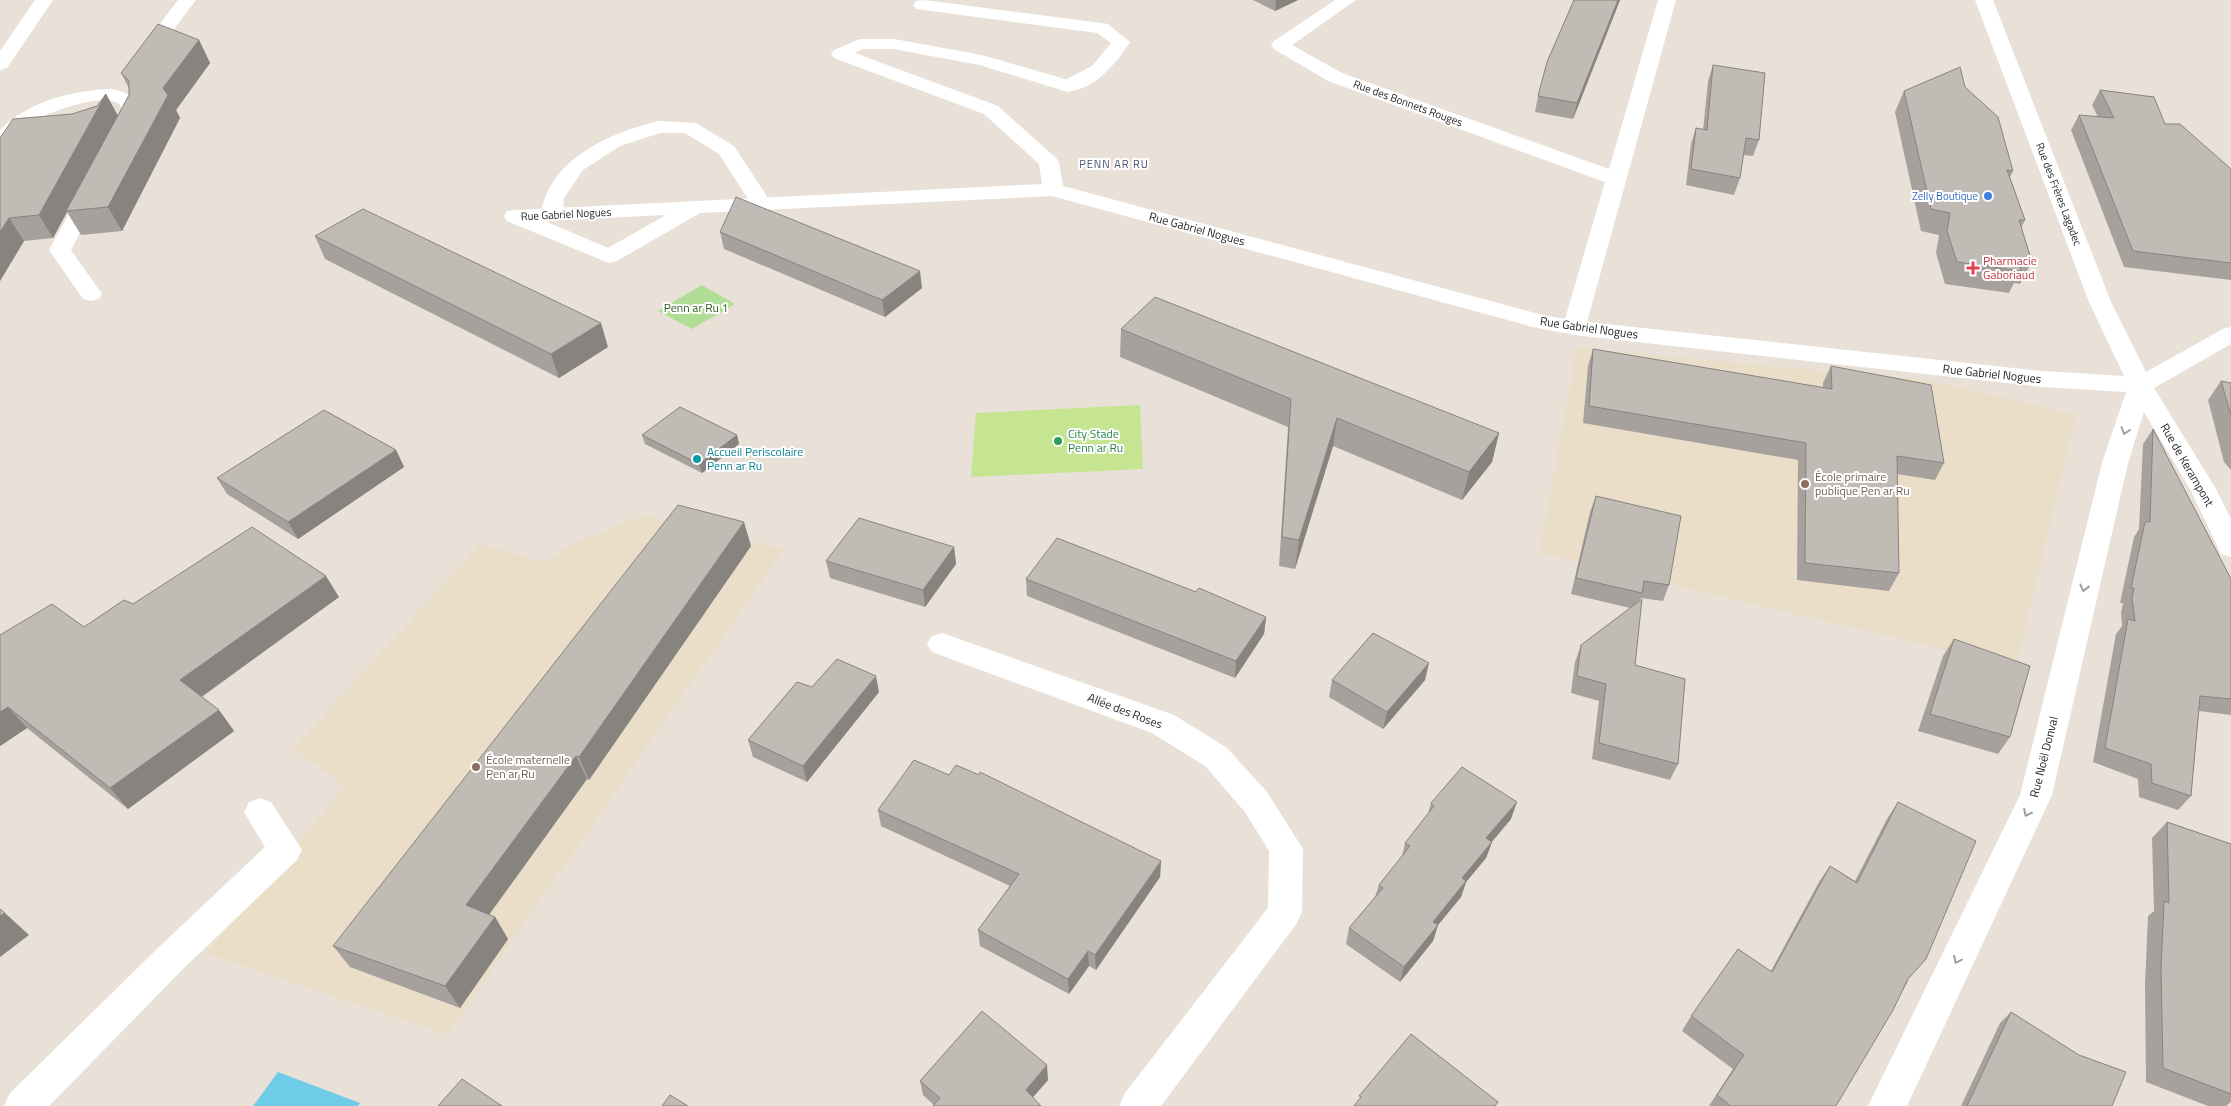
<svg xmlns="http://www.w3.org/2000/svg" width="2231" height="1106" viewBox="0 0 2231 1106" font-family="'Titillium Web',sans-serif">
<rect width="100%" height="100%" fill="#e9e1d8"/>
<!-- education -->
<g fill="#ebdec8">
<path d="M1577,348l355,33 144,34 -60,252 -477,-114z"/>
<path d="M644,515l140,34 -337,486 -241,-82 139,-167 -52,-37 187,-205 65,19 24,-18z"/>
</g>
<!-- green -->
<path fill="#b1de96" d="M702,285l33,19 -43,25 -34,-18z"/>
<!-- pitch -->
<path fill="#c5e592" d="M1140,405l3,64 -172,8 5,-64z"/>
<!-- water -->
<path fill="#6ecce8" d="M278,1072l82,31 -2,3h-105z"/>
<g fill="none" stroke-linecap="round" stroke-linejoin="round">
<!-- service -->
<g fill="#fff" fill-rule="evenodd">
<path d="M178,0h18l-46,61 -6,1 -6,-1 -3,-4z"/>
<path d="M924,0l178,23 6,1 22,18c-13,21 -41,55 -69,48l-2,-4 2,-4 31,-16 19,-23 -14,-10 -181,-24 -3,-4 3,-4z"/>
<path d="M113,89c34,9 33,22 15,49l-7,2 -7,-2 -3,-4 10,-17v-11c-14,-16 -72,6 -88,16 -12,7 -19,22 -33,25v-17c29,-29 73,-40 113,-41z"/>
<path d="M658,121l38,2 38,23 38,58 -4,4 -7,2 -7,-2 -35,-54 -34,-21h-25l-40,13 -37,24 -19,28 -1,16 -4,4 -7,2 -7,-2 -4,-4c8,-55 69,-81 117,-93z"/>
<path d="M92,184l7,2 3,4 -31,60 31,44 -3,5 -8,2 -8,-2 -34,-49 33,-60 3,-4z"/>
</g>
<!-- minor -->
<g fill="#fff" fill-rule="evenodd">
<path d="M35,0h18l-46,68 -7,2v-19z"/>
<path d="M1335,0h21l-64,45 50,28 267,96 49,-169h18l-89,322 455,49 82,5 -35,-74 -114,-302h18l118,302 35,70 77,-43 8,-2v17l-77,44 62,101 15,30v38l-10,-3 -31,-65 -46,-77 -16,51 -76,332 -145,311h-39l152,-311 82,-332 24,-71 -84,-5 -468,-52 -41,-8 -481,-131 -352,17 -83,48 -8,2 -102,-42 -3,-5 3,-5 8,-1 527,-26 -3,-20 -55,-50 -150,-56 -3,-4 3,-4 26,-11h34l88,16 93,27 2,4 -2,4 -7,2 -89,-27 -85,-16h-31l-8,4 143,53 58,52 3,4 4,24 480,129 22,4 40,-137 -277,-101 -54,-32 -3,-4 3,-4zM666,215l-58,33 -63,-27z"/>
<path d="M942,633l232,82 53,33 40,44 36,57 -1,63 -5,11 -136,183h-42l6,-13 143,-185 1,-57 -24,-39 -40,-46 -53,-33 -220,-81 -5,-8 5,-8z"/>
<path d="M260,798l11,4 31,48 -5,10 -113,108 -135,138h-45l6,-13 150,-147 105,-99 -21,-35 5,-10z"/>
</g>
</g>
<!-- wall -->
<g fill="#a6a19c">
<path d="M1253,0h45l-23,11z"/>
<path d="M1574,0h46l-47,119 -38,-7 3,-16z"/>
<path d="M199,40l11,23 -34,47 4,8 -58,113 -41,4 -14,-23 -14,26 -29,3 -24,40v-143l97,-32 9,-12 12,22 11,-21v-7l-8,-15z"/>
<path d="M1713,65l46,75 -6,16 -10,-1 -3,23 -6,17 -48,-10 5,-41 5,-16 7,2 5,-49z"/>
<path d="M1965,87l48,84 -3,6 15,43 -4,8 11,34 -12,22 -6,-1 -5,10 -64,-9 -9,-31 3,-18 -18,-4 -26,-119 9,-21z"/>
<path d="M2100,90l65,34 56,36 10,9v111l-107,-13 -53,-137 8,-15 19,2 -6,-12z"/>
<path d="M720,232l202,56 -37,29 -161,-68z"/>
<path d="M315,236l293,111 -49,31 -234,-119z"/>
<path d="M1121,329l378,104 -7,29 -30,38 -129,-54 -38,123 -16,-3 9,-139 -168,-70z"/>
<path d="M1593,349l230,39v-5l8,-17 113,97 -9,17 -38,-6 2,99 -10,18 -92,-11 1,-120 -215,-37 5,-57z"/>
<path d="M2221,381l10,2v87l-7,-8 -16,-62z"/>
<path d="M2153,429l78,150v136l-32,-4 -8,85 -13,14 -39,-13 -1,-18 -45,-17 23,-128 6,-8 -1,-13 2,-10h-3l14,-66 5,-8 4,-85z"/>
<path d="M642,435h95l2,9 -37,29 -57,-29z"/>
<path d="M396,450l8,17 -106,72 -71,-45 -10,-16z"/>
<path d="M1596,496l73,89 -6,16 -22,-3 -2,3 -4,64 43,99 -8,16 -78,-21 7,-58 -28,-8 4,-31 6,-17 49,-37 -59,-14 19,-82z"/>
<path d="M751,546l-162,234 -2,-1 -98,136 6,2 13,22 -48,69 -110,-41 -17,-21z"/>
<path d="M954,547l2,17 -31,43 -95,-29 -4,-17z"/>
<path d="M1026,579l170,13 70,25 -2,17 -29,44 -208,-82z"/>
<path d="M339,597l-137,100 17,13 15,21 -106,78 -101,-81 -27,18v-111l84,-8 49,-23z"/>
<path d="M1954,639l56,98 -12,17 -80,-23 25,-75z"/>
<path d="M1332,680h93l-42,49 -54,-32z"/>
<path d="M812,687l67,5 -72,90 -54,-25 -5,-17z"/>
<path d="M949,775l212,86 -1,16 -64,93 -7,-4 -20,28 -89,-48 -2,-16 32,-44 -129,-60 -3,-16z"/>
<path d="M1898,802l10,179 -72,125h-127l24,-37 -51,-38 9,-15 80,-45 48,-89 11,-16 25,15 32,-62z"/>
<path d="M1431,803l80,16 -19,23 -6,16 -20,24 -5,15 -23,28 -5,16 -33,41 -54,-38 3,-16 26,-31 4,-12 23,-28 3,-14 23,-29z"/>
<path d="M2167,822l64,22v258l-5,4h-18l-62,-24 -1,-98 3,-68 6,-5 -2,-73z"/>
<path d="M2011,1012l101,94h-151l39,-83z"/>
<path d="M1048,1080l-15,17 -99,8 -11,-10 -3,-14z"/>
</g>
<!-- shaded-wall -->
<g fill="#87837f">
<path d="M1276,0h22l-23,11z"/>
<path d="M1618,0h2l-47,119 4,-16z"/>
<path d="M199,40l11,23 -34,47 4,8 -58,113 -14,-24 55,-119z"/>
<path d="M106,94l12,22 -52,95 1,1 -14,26 -14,-23z"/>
<path d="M9,218l15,23 -24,40v-49z"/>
<path d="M920,271l2,17 -37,29 -3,-17z"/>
<path d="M601,323l7,24 -49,31 -8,-24z"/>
<path d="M1337,418l-4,28 -38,123 4,-29z"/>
<path d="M1499,433l-7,29 -30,38 7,-28z"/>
<path d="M737,435l2,9 -37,29 -3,-9z"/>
<path d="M396,450l8,17 -106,72 -10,-17z"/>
<path d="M744,522l7,24 -162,234 -10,-23z"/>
<path d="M954,547l2,17 -31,43 -2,-17z"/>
<path d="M326,576l13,21 -144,104 -15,-21z"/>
<path d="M1266,617l-2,17 -29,44 1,-17z"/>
<path d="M1429,663l-4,17 -42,49 4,-17z"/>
<path d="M876,676l3,16 -72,90 -4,-16z"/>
<path d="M8,707l19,21 -27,18v-34z"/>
<path d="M219,710l15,21 -106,78 -18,-21z"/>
<path d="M576,756l11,23 -107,148 -14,-22z"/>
<path d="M1517,802l-6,17 -30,35 5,-16z"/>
<path d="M1492,842l-6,16 -20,24 -5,15 -23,28 -5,16 -33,41 4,-15 58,-89z"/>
<path d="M1161,861l-1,16 -64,93 -1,-15z"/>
<path d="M5,913l24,22 -29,22v-41z"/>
<path d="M495,917l13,22 -48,69 -15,-22z"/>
<path d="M1088,951l1,15 -20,28 -1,-15z"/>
<path d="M1047,1065l1,15 -21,24 -1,-14z"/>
</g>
<!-- building -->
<g fill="#c1bbb5" stroke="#87837f">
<path d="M1574,0h44l-41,103 -39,-7 9,-34z"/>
<path d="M158,24l41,16 -36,48 5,7 -60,112 -42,4 63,-116v-14l-8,-8z"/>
<path d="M1713,65l52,8 -6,67 -13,-2 -6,40 -49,-9 5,-41 11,2z"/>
<path d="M1960,67l5,20 33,30 15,54 -6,-1 18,50h-6l13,42 -14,-2 3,11 -64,-9 -10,-31 3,-18 -19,-4 -27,-118z"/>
<path d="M2100,90l54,7 11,27h15l51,45v94l-98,-12 -54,-136 35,3z"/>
<path d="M106,94l-67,121 -30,3 -9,14v-94l13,-19 59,-5 25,-8z"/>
<path d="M736,197l184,74 -38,29 -162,-68z"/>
<path d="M363,209l238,114 -50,31 -236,-118z"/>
<path d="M1155,297l344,136 -30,39 -132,-54 -38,122 -17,-3 9,-138 -170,-70z"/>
<path d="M1593,349l239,40 -1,-23 100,19 13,78 -47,-7 2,117 -94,-10 1,-120 -217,-37z"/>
<path d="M2221,381l10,2v32z"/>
<path d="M680,407l57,28 -38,29 -57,-29z"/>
<path d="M324,410l72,40 -108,72 -71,-44z"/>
<path d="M2153,429l78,150v120l-31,-3 -9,100 -39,-13 -1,-19 -46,-16 23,-129 7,2 -3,-23 2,-10h-3l14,-66h5z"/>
<path d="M1596,496l85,20 -12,69 -25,-4 -2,12 -66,-15z"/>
<path d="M678,505l66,17 -165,235 -3,-1 -110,149 29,12 -50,69 -112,-40z"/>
<path d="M859,518l95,29 -31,43 -97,-29z"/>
<path d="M252,527l74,49 -146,104 39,30 -109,78 -102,-81 -8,5v-77l52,-31 32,23 40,-27 9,4z"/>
<path d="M1057,538l139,54 3,-4 67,29 -30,44 -210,-82z"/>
<path d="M1642,599l-7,66 50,14 -7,85 -79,-21 7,-59 -29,-8 4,-31z"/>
<path d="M1373,633l56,30 -42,49 -55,-32z"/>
<path d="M1954,639l76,27 -20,71 -80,-23z"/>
<path d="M837,659l39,17 -73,90 -55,-26 49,-58 15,5z"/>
<path d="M914,760l35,15 7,-10 23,10 1,-3 181,89 -66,94 -7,-4 -20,28 -90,-49 41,-56 -141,-64z"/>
<path d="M1462,767l55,35 -31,36 6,4 -30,36 4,3 -33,41 5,3 -34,42 -55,-39 34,-40 -4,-3 31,-39 -5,-3 29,-37 -3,-3z"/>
<path d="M1898,802l78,39 -50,118 -18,20 -15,31 -57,96h-105l-14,-11 27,-40 -53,-39 47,-67 34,23 58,-106 27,17z"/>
<path d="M2167,822l64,22v250l-68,-26 -2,-99 3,-68 5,2z"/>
<path d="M0,909l5,4 -5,3z"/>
<path d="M982,1011l65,54 -21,25 15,16h-108l7,-8 -20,-17z"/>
<path d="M2011,1012l68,43 47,17 -14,34h-145z"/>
<path d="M1411,1034l87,68 -3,4h-141l7,-9 -2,-1z"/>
<path d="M462,1079l40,27h-64z"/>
<path d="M670,1095l18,11h-26z"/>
</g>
<!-- one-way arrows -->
<defs><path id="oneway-chevron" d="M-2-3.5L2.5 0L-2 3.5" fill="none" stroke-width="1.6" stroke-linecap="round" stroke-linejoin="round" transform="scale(1.25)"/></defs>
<g stroke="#9e9e9e">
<use href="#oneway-chevron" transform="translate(2125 431) rotate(108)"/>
<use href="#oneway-chevron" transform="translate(2084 588) rotate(104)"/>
<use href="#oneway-chevron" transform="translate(2027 813) rotate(116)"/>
<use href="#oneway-chevron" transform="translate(1957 960) rotate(116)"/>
</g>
<!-- markers -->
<circle fill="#3f7fe0" stroke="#fff" stroke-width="2" cx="1988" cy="196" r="5"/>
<path fill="#e0444e" stroke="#fff" stroke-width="2" d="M1970.5 260.5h5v5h5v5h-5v5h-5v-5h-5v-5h5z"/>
<circle fill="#2e9e5b" stroke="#fff" stroke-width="2" cx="1058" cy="441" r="5"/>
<circle fill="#0f9aa8" stroke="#fff" stroke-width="2" cx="697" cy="459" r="5"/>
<g fill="#8d6e63" stroke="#fff" stroke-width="2">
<circle cx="1805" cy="484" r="5"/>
<circle cx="476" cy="767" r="5"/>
</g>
<g text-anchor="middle" stroke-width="4" stroke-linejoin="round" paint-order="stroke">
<!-- far-street labels -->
<g font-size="11" fill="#272727" stroke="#fff">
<text transform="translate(1408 103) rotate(20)" y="4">Rue des Bonnets Rouges</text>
<text transform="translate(2059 194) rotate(69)" y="4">Rue des Frères Lagadec</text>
<text transform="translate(566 214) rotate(-3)" y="4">Rue Gabriel Nogues</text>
</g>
<!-- far-neighbourhood labels -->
<g font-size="11" letter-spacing="1" fill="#4a5375" stroke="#fff">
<text x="1114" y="168">PENN AR RU</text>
</g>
<!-- far-shop labels -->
<g font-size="11" fill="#366cbe" stroke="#fff" text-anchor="end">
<text x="1978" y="200">Zelly Boutique</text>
</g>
<!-- street labels -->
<g font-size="12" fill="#272727" stroke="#fff">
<text transform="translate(1197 229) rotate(15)" y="4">Rue Gabriel Nogues</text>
<text transform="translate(1589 328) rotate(8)" y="4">Rue Gabriel Nogues</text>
<text transform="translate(1992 374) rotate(6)" y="4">Rue Gabriel Nogues</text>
<text transform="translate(2187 465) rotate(60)" y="4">Rue de Kerampont</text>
<text transform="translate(1125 711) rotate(21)" y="4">Allée des Roses</text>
<text transform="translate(2044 757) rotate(-76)" y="4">Rue Noël Donval</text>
</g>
<!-- health labels -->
<g font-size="12" fill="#be3a42" stroke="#fff" text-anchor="start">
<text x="1983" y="265">Pharmacie<tspan x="1983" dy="14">Gaboriaud</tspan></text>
</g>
<!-- park labels -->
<g font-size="12" fill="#2c5f1c" stroke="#fff">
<text x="696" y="312">Penn ar Ru 1</text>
</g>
<!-- leisure labels -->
<g font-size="12" fill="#27864d" stroke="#fff" text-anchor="start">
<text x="1068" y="438">City Stade<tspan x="1068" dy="14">Penn ar Ru</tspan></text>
</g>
<!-- culture labels -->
<g font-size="12" fill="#0d838f" stroke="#fff" text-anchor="start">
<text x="707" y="456">Accueil Periscolaire<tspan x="707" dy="14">Penn ar Ru</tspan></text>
</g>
<!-- education labels -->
<g font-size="12" fill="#785e54" stroke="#fff" text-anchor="start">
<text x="1815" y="481">École primaire<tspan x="1815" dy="14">publique Pen ar Ru</tspan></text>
<text x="486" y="764">École maternelle<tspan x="486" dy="14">Pen ar Ru</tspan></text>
</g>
</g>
</svg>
